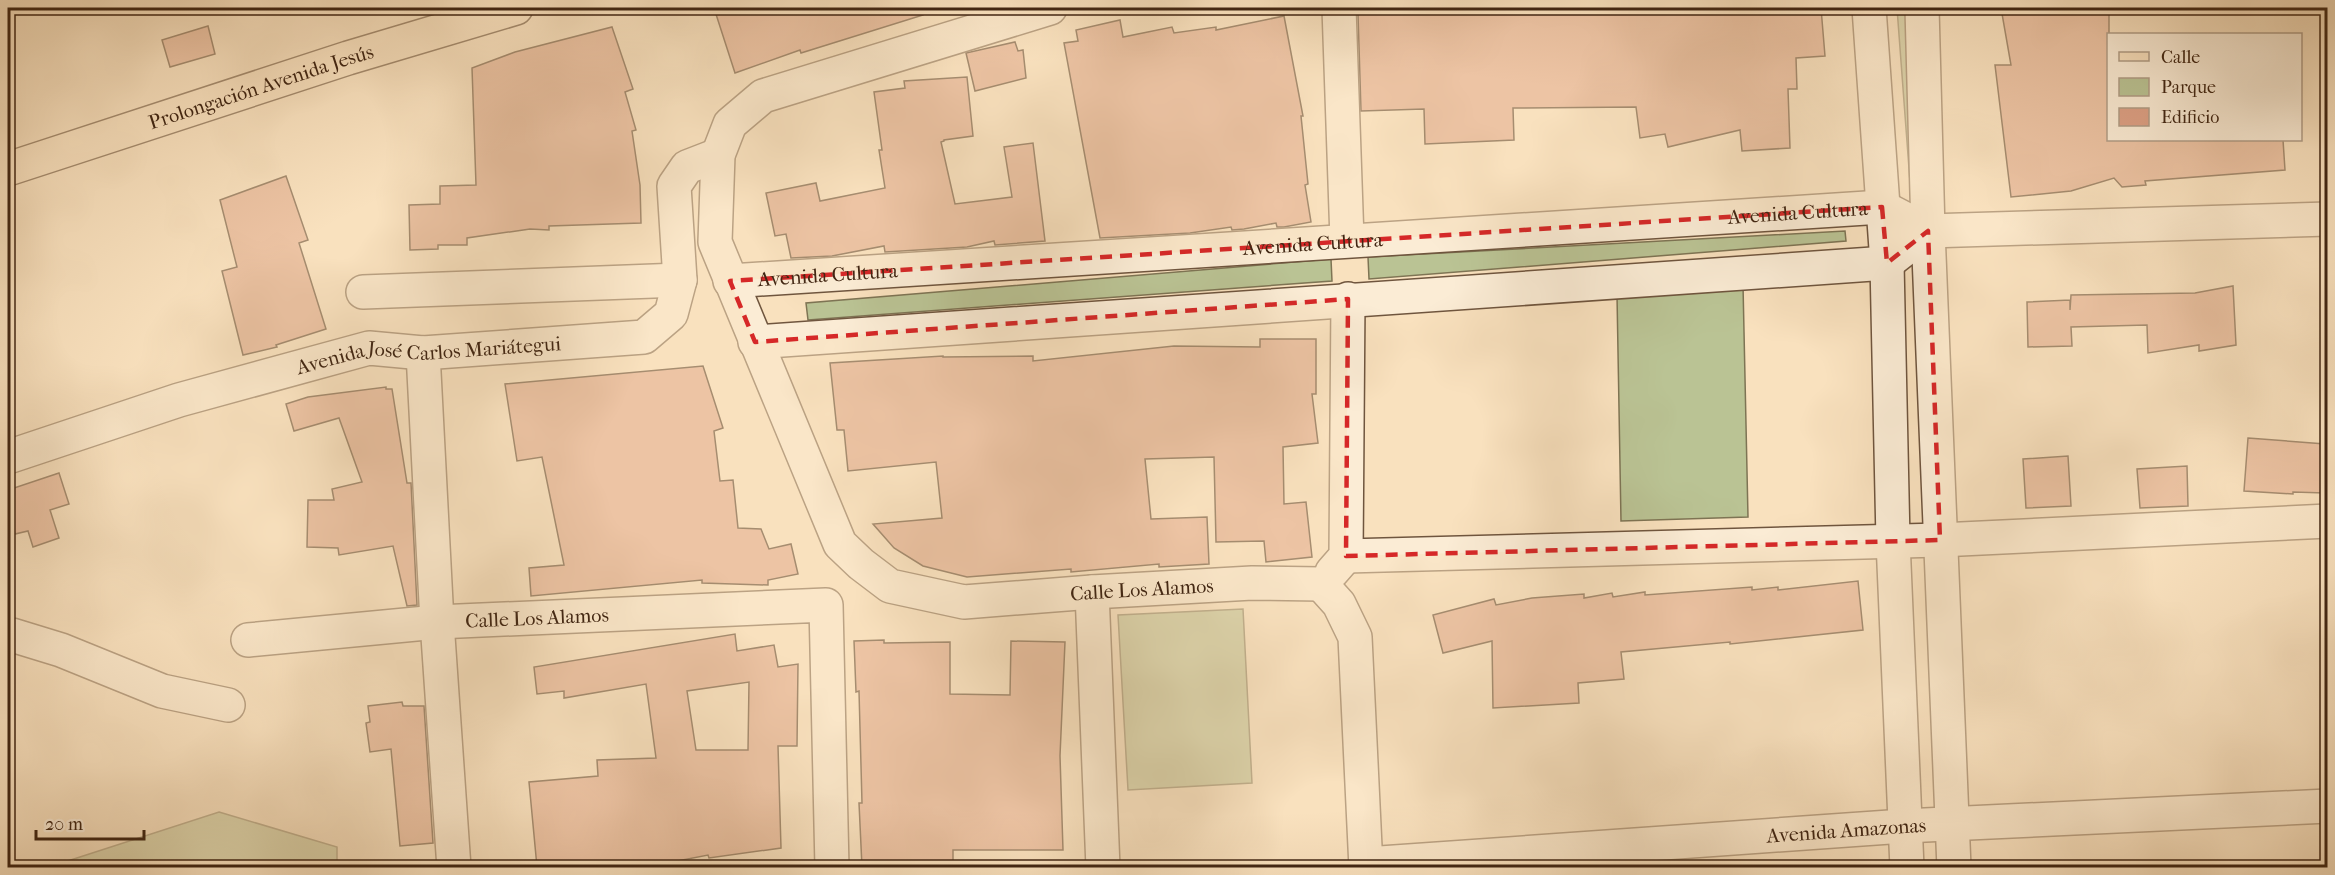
<svg xmlns="http://www.w3.org/2000/svg" width="2335" height="875" viewBox="0 0 2335 875" font-family="'IM FELL French Canon',serif">
<rect width="100%" height="100%" fill="#f9e1be"/>
<filter id="stains"><feTurbulence type="fractalNoise" baseFrequency=".00333" numOctaves="4"/><feColorMatrix values="0 0 0 0 .2 0 0 0 0 .09 0 0 0 0 .02 0 0 0 .5 -.17"/></filter>
<radialGradient id="worn" r=".72"><stop offset=".6" stop-color="#630" stop-opacity="0"/><stop offset="1" stop-color="#630" stop-opacity=".3"/></radialGradient>
<!-- green -->
<g fill="#bac394" stroke="#7e7454" stroke-width="1.5">
<path d="M1897,8h24l10,173 -21,1z"/>
<path d="M1845,231l1,10 -477,38 -1,-22z"/>
<path d="M1331,259l1,22 -524,39 -2,-17z"/>
<path d="M1743,285l5,232 -127,4 -4,-226z"/>
<path d="M1243,609l9,174 -124,7 -10,-175z"/>
<path d="M219,812l118,35v20h-288z"/>
</g>
<!-- building -->
<g fill="#dda186" stroke="#412613" stroke-width="1.5" fill-rule="evenodd">
<path d="M714,8h208l1,7 -122,38 -1,-3 -65,23z"/>
<path d="M1433,8h388l4,48 -29,2 1,31h-9l2,59 -48,3 -2,-21 -72,17 -3,-13 -25,4 -4,-31 -123,1 1,32 -89,4 -1,-35 -63,2 -3,-97z"/>
<path d="M2001,8h108v132h174l2,30 -140,11 1,4 -24,2 -8,-9 -43,13 -60,6 -16,-132h16z"/>
<path d="M1284,16l19,100h-2l7,68 -3,1 6,37 -27,5h-7l-1,-4 -32,6 -12,1 -1,-3 -41,6 -90,5 -36,-195 14,-2 -2,-11 44,-10 3,17 49,-10 2,6 42,-6v3z"/>
<path d="M208,26l7,28 -45,13 -8,-27z"/>
<path d="M612,27l21,62 -8,3 11,38 -4,1 8,54 1,38 -92,3v4l-19,-1 -63,9v7h-29v4l-28,1 -1,-45 31,-1v-18l36,-1 -4,-117 43,-16z"/>
<path d="M1015,42l3,9 5,-1 3,28 -51,13 -9,-38z"/>
<path d="M967,77l6,59 -29,4v1l-3,1 14,62 57,-7 -8,-50 29,-4 12,98 -50,4 -1,-4 -27,6 -82,5 -1,-6 -52,10 -41,2 -5,-24 -11,2 -9,-43 50,-10 4,18 65,-13 -6,-38h3l-8,-58 31,-4 -1,-7z"/>
<path d="M286,176l22,64 -9,3 27,86 -50,16 1,2 -34,8 -21,-84 15,-4 -17,-67z"/>
<path d="M2233,286l3,59 -37,6v-6l-51,8 -1,-28 -76,2 1,19 -44,1 -1,-45 43,-2v10l1,-15 124,-2z"/>
<path d="M1260,339h56v55h-4l6,49 -35,4 1,57 22,-2 6,55 -46,5 -2,-21 -48,1 -2,-85 -69,2 6,60 56,-2 2,47 -50,3v-3l-88,8v-3l-104,8 -44,-11 -29,-18 -21,-24 69,-6 -6,-56 -88,9 -4,-41h-7l-7,-67 113,-7v1l90,-1v5l141,-15 86,1z"/>
<path d="M703,366l20,62 -9,3 6,50 13,-1 5,48 23,1 8,20 22,-5 7,30 -30,6v5l-66,-2v-3l-171,16 -2,-28 35,-3 -22,-108 -25,4 -12,-77z"/>
<path d="M386,387v2h6l15,94h4l6,122 -10,1 -14,-60 -54,9 -1,-7 -31,-1 1,-47h26l-2,-11 30,-7 -23,-64 -45,13 -8,-27 22,-7z"/>
<path d="M2248,438l77,6v49l-32,-1v2l-49,-3z"/>
<path d="M2068,456l3,50 -45,2 -3,-49z"/>
<path d="M2187,466l1,40 -48,2 -3,-39z"/>
<path d="M59,473l10,31 -19,6 9,28 -26,9 -5,-16 -13,3 -7,-24v-20z"/>
<path d="M1858,581l5,49 -133,14v-2l-109,10 3,27 -46,4 1,20 -86,5 -1,-67 -49,12 -10,-38 61,-16 2,6 36,-7 52,-4v4l28,-5 1,4 32,-5v3l107,-8v3l26,-3v3z"/>
<path d="M735,634l2,17 37,-6 4,22 20,-3 -1,82h-19l3,102 -72,10 -1,-3 -41,8 -44,4v-2l-33,2v-4l-53,4 -8,-85 69,-6 -1,-16 59,-2 -10,-74 -82,14v-7l-27,3 -3,-27zM749,682l-1,68h-52l-9,-59z"/>
<path d="M884,640v3l66,-1v52l60,1 1,-54 54,1 -5,114 3,94h-110v17h-91l-3,-64h3l-3,-112 -3,1 -2,-51z"/>
<path d="M402,702l1,4h21l9,137 -33,3 -9,-97 -21,3 -4,-29 4,-1 -2,-16z"/>
</g>
<g fill="none" stroke-linecap="round" stroke-linejoin="round">
<defs>
<g id="minor">
<path id="s1" d="M1050,8l-287,88 -33,28 -12,31 -3,87 125,302 21,20 29,22 74,16 128,-10 160,-9 69,1"/>
<path d="M1339,8l8,232"/>
<path d="M1869,8l18,255 6,278 14,327"/>
<path d="M1922,8l6,223 26,637"/>
<path d="M1928,231l400,-12"/>
<path id="s2" d="M730,281l1152,-74 46,24"/>
<path d="M363,292l317,-12"/>
<path d="M755,342l1132,-79 41,-32"/>
<path d="M423,353l14,269 17,246"/>
<path id="s3" d="M8,457l171,-57 190,-52 54,5 221,-16 27,-23 9,-34 -6,-94 13,-19 31,-12"/>
<path d="M1346,556l594,-16 388,-19"/>
<path d="M1332,572l14,-16 2,-257"/>
<path d="M1321,584l18,20 16,33 11,231"/>
<path d="M1092,592l11,276"/>
<path d="M12,635l49,15 101,41 66,14"/>
<path id="s4" d="M248,640l189,-18 389,-17 6,263"/>
<path id="s5" d="M1364,868l2,-4 538,-38 424,-20"/>
</g>
<g id="major">
<path id="s6" d="M8,169l340,-111 168,-50"/>
</g>
</defs>
<!-- minor casing -->
<use href="#minor" stroke="#6f553e" stroke-width="36"/>
<!-- major casing -->
<use href="#major" stroke="#412613" stroke-width="36"/>
<!-- minor -->
<use href="#minor" stroke="#fbecd5" stroke-width="33"/>
<!-- major -->
<use href="#major" stroke="#f9e1be" stroke-width="33"/>
</g>
<!-- marked area -->
<path d="M0 0H2335V875H0ZM1882,207l5,56 41,-32 12,309 -594,16 2,-257 -593,43 -25,-61z" fill="#f9e1be" fill-opacity=".55" fill-rule="evenodd"/>
<path fill="none" stroke="#d62828" stroke-width="4.5" stroke-dasharray="12 8" stroke-linejoin="round" d="M1882,207l5,56 41,-32 12,309 -594,16 2,-257 -593,43 -25,-61z"/>
<g text-anchor="middle" stroke-width="6" stroke-linejoin="round" paint-order="stroke">
<!-- street labels -->
<g font-size="20" fill="#412613" stroke="#fbecd5">
<text dy="7" stroke="none"><textPath href="#s6" startOffset="266">Prolongación Avenida Jesús</textPath></text>
<text dy="7" stroke="none"><textPath href="#s2" startOffset="1070">Avenida Cultura</textPath></text>
<text dy="7" stroke="none"><textPath href="#s2" startOffset="584">Avenida Cultura</textPath></text>
<text dy="7" stroke="none"><textPath href="#s2" startOffset="98">Avenida Cultura</textPath></text>
<text dy="7" stroke="none"><textPath href="#s3" startOffset="436">Avenida José Carlos Mariátegui</textPath></text>
<text dy="7" stroke="none"><textPath href="#s1" startOffset="1110">Calle Los Alamos</textPath></text>
<text dy="7" stroke="none"><textPath href="#s4" startOffset="290">Calle Los Alamos</textPath></text>
<text dy="7" stroke="none"><textPath href="#s5" startOffset="486">Avenida Amazonas</textPath></text>
</g>
</g>
<!-- margin -->
<rect width="2335" height="875" fill="none" stroke="#f9e1be" stroke-width="30"/>
<rect x="9" y="9" width="2317" height="857" fill="none" stroke="#412613" stroke-width="3"/>
<rect x="15" y="15" width="2305" height="845" fill="none" stroke="#412613" stroke-width="1.5"/>
<!-- legend -->
<rect x="2107" y="33" width="195" height="108" fill="#fbecd5" stroke="#b19d87" stroke-width="1.5"/>
<rect x="2119" y="52" width="30" height="9" fill="#f9e1be" stroke="#b19d87" stroke-width="1.5"/>
<text x="2161" y="63" font-size="18" fill="#412613">Calle</text>
<rect x="2119" y="78" width="30" height="18" fill="#bac394" stroke="#b19d87" stroke-width="1.5"/>
<text x="2161" y="93" font-size="18" fill="#412613">Parque</text>
<rect x="2119" y="108" width="30" height="18" fill="#dda186" stroke="#b19d87" stroke-width="1.5"/>
<text x="2161" y="123" font-size="18" fill="#412613">Edificio</text>
<!-- scale -->
<path d="M36 830v9h108v-9" fill="none" stroke="#412613" stroke-width="3"/>
<text x="45" y="830" font-size="18" fill="#412613" stroke="#fbecd5" stroke-width="4.5" paint-order="stroke">20 m</text>
<rect width="100%" height="100%" filter="url(#stains)"/>
<rect width="100%" height="100%" fill="url(#worn)"/>
</svg>
